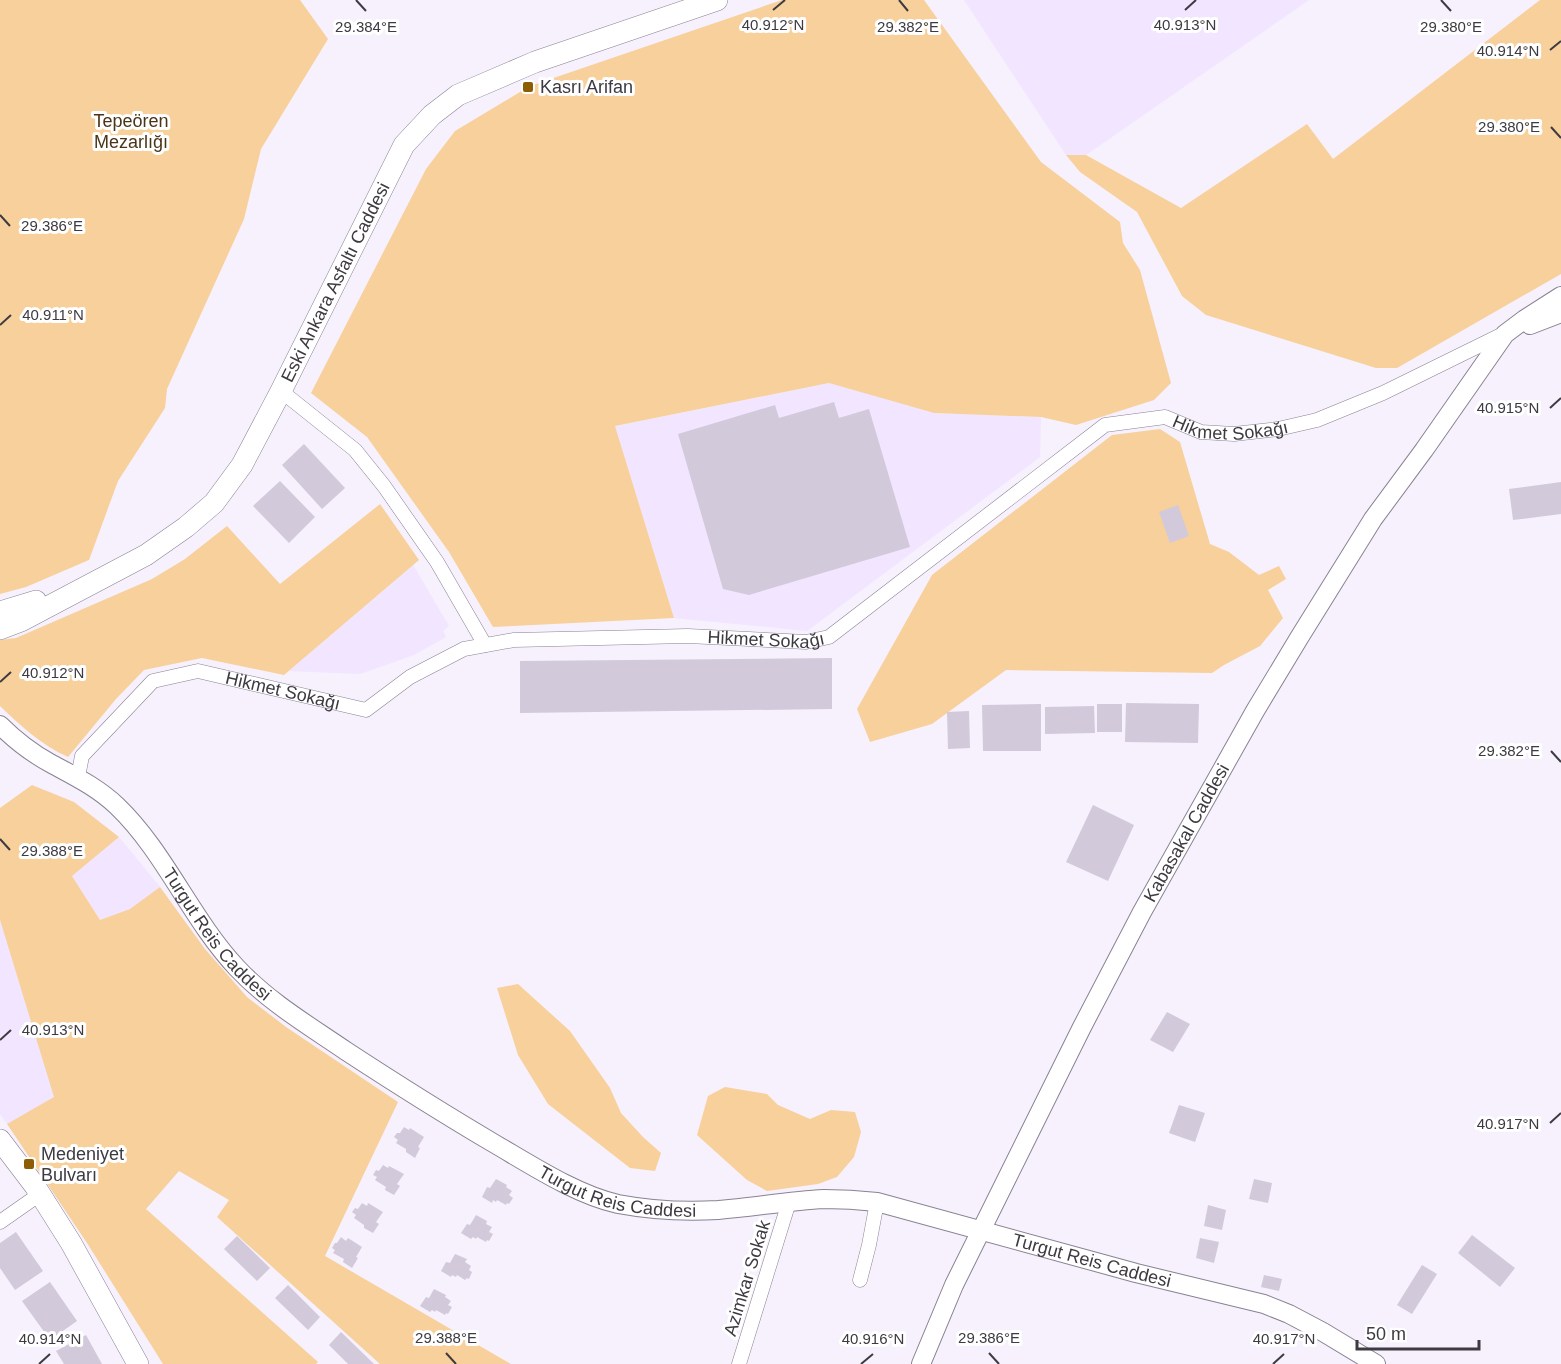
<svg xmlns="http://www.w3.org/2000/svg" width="1561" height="1364" viewBox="0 0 1561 1364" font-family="Helvetica,sans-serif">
<rect width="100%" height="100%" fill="#f6f1fc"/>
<!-- built -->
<g fill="#f2e5ff">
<path d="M964,0h345l-223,155h-20z"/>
<path d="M830,383l104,30 107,4 -1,40 -233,174 -133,-13 -59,-192z"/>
<path d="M413,565l36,61 -6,5 3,6 -32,18 -54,19 -71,-3z"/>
<path d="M119,837l41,50 -30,22 -30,11 -28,-44z"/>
<path d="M0,920l55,178 -48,26 -7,-10z"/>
</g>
<!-- green -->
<g fill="#f8d09b">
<path d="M0,0h300l28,39 -67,110 -17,70 -77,170 -2,19 -47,73 -29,79 -63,27 -26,7z"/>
<path d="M782,0h142l117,162 79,60 3,21 17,27 31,113 -17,17 -78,25 -35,-8 -107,-4 -105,-30 -214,43 59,192 -181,9 -44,-75 -82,-115 -56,-44 115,-224 29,-38 75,-45z"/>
<path d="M1540,0h21v274l-164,94h-21l-170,-53 -24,-19 -45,-84 -57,-40 -14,-17h20l95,53 126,-84 26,35z"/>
<path d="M1160,429l20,13 30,102 19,8 30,23 20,-9 7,13 -18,11 15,28 -23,28 -36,19 -12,8 -206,-3 -74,54 -62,18 -13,-33 75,-134 180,-140z"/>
<path d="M380,504l39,56 -135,115 -82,-17 -58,12 -28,29 -48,58c-27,-12 -47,-31 -68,-51v-66l16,-2 136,-59 33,-20 42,-33 53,58z"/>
<path d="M32,785l42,17 45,35 -47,39 28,44 30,-11 30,-22 45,62 42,48 39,30 112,75 -73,154 186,108h-131l-163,-147 12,-17 -50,-29 -33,38 172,153 -2,2h-153l-76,-121 -80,-119 47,-27 -54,-177v-112z"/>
<path d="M518,984l52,47 40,57 11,25 22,24 18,16 -6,18 -25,-3 -82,-64 -30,-49 -21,-67z"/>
<path d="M725,1087l42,7 11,11 32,14 21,-9 24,2 6,20 -7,25 -17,20 -19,7 -51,7 -20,-11 -50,-45 11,-39z"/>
</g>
<!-- building -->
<g fill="#d2c9db">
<path d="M834,402l5,16 30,-9 41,138 -161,48 -26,-6 -45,-155 97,-29 4,13z"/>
<path d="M304,444l41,44 -23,21 -40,-44z"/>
<path d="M280,481l35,36 -26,26 -36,-37z"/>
<path d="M1561,482v32l-48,6 -4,-31z"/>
<path d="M1178,505l11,31 -19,7 -11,-31z"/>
<path d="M832,658v51l-312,4v-52z"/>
<path d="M1126,703l73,1 -1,39 -73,-1z"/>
<path d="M1041,704v47h-58l-1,-46z"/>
<rect x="1097" y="704" width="25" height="28"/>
<path d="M1094,706l1,27 -50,1v-27z"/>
<path d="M969,711l1,37 -22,1 -1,-37z"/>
<path d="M1093,805l41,20 -26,56 -42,-19z"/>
<path d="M1167,1012l23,12 -17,28 -23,-12z"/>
<path d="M1179,1105l26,8 -10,29 -26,-9z"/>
<path d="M404,1127l5,3 1,-2 14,9 -6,10 2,1 -5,10 -9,-6v-3l-10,-6 2,-3 -4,-3 3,-4h3z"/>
<path d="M383,1165l5,3 1,-2 15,8 -7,10 3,2 -6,9 -9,-5 1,-3 -11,-7 2,-3 -4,-2 3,-5 3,1z"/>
<path d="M496,1179l11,6 -1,2 6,4 -3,4 4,3 -4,6 -2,-1 -1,2 -9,-5 -1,2 -3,-2 -1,3 -10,-6 5,-10 3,1z"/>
<path d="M1254,1179l18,4 -4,20 -19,-4z"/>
<path d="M362,1203l5,3 1,-3 15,9 -7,10 3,2 -6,9 -9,-5v-3l-10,-7 2,-3 -4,-3 3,-4 3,1z"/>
<path d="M1208,1205l18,5 -4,20 -18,-4z"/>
<path d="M476,1215l11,6 -1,3 6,3 -3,5 4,2 -4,7 -2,-1 -1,2 -9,-5 -1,2 -3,-2 -2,2 -10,-6 6,-9 3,1z"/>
<path d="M16,1232l27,39 -28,19 -15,-22v-25z"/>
<path d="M1472,1235l43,33 -15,19 -42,-34z"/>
<path d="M237,1236l33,32 -13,13 -33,-32z"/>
<path d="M341,1237l5,4 2,-3 14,9 -6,10 2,1 -6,10 -9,-6 1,-3 -11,-6 2,-3 -3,-2 3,-5h2z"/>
<path d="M1200,1238l19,4 -5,21 -18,-5z"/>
<path d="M455,1254l12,5 -2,3 6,4 -2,4 3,2 -3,7 -2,-1 -2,2 -8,-5 -1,2 -4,-2 -1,2 -10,-6 5,-9 4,1z"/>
<path d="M1422,1265l15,9 -25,40 -15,-9z"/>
<path d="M1264,1275l18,4 -3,12 -18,-4z"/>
<path d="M50,1282l27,39 -27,19 -28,-39z"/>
<path d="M288,1285l32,32 -12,13 -33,-32z"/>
<path d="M434,1289l12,6 -1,2 6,4 -3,4 4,2 -4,7 -2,-1 -1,2 -9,-5 -1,2 -3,-2 -2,2 -10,-6 6,-9 3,1z"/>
<path d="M341,1332l33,32h-26l-19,-19z"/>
<path d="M86,1335l16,29h-38l-8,-13z"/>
</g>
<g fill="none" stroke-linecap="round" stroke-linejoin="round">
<defs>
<g id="street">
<path d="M281,391l74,59 29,36 53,76 48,83"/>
<path id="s1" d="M78,777l4,-21 71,-75 45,-10 168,39 44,-33 54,-28 50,-9 174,-4 118,6 23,-5 276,-212 60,-8 36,15 33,2 44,-5 39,-9 66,-27 120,-59"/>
<path d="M0,1222l40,-28"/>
<path d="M860,1280l9,-35 8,-43"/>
<path d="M739,1364l50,-162"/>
</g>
<g id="secondary">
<path d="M1530,325l31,-12"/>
<path id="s2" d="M0,725c15,15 32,28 50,38 24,13 47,24 67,43 48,46 74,113 120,162 32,34 71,57 109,83 49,32 98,63 149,93 36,21 82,51 123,60 32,6 67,8 100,6 36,-3 71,-9 106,-11 18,0 35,1 53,3l259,71 128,31 25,10 34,18 53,32"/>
<path id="s3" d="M921,1364l33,-79 128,-258 60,-115 113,-201 44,-73 74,-119 51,-69 81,-116 20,-15 36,-23"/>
</g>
<g id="primary">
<path d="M0,612l36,-11"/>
<path id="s4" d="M0,629l21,-8 125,-66 40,-28 28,-24 28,-38 39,-74 123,-246 28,-30 26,-20 77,-33 182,-62"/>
<path d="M0,1140l35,46 36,57 67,121"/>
</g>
</defs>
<!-- street casing -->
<use href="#street" stroke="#8a8293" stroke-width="15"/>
<!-- secondary casing -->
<use href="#secondary" stroke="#8a8293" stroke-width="20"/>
<!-- primary casing -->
<use href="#primary" stroke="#8a8293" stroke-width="22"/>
<!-- street -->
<use href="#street" stroke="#fff" stroke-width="14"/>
<!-- secondary -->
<use href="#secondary" stroke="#fff" stroke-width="18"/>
<!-- primary -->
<use href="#primary" stroke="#fff" stroke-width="21"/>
</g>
<!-- ticks -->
<path fill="none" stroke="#3d3a41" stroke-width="2" d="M356,0l10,11M899,0l9,11M1441,0l10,11M773,10l12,-10M1185,10l11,-10M1550,50l11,-9M1551,127l10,11M0,215l10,11M0,325l11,-10M1550,408l11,-10M0,682l11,-10M1551,751l10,11M0,839l10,11M0,1040l11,-10M1550,1123l11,-10M446,1353l10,11M989,1353l10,11M39,1364l11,-10M861,1364l12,-10M1273,1364l11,-10"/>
<!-- markers -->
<g fill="#8d5d05" stroke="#fff" stroke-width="2">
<rect x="522" y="81" width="12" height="12" rx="3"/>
<rect x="23" y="1158" width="12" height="12" rx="3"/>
</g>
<g text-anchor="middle" stroke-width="6" stroke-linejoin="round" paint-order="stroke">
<!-- poi labels -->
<g font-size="18" fill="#3d3a41" stroke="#fff" text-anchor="start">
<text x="540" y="93">Kasrı Arifan</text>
<text x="41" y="1160">Medeniyet<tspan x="41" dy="21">Bulvarı</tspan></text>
</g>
<!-- park labels -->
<g font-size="18" fill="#4b3518" stroke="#fff">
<text x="131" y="127">Tepeören<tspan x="131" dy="21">Mezarlığı</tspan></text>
</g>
<!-- street labels -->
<g font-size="18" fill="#3d3a41" stroke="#fff">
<text dy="6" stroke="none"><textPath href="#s4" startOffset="502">Eski Ankara Asfaltı Caddesi</textPath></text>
<text dy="6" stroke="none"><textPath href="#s1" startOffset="1302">Hikmet Sokağı</textPath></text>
<text dy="6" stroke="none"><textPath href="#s1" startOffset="762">Hikmet Sokağı</textPath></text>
<text dy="6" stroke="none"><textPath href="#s1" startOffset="258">Hikmet Sokağı</textPath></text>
<text dy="6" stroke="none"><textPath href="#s3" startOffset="594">Kabasakal Caddesi</textPath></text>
<text dy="6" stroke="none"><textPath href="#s2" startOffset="306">Turgut Reis Caddesi</textPath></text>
<text dy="6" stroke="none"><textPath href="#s2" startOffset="792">Turgut Reis Caddesi</textPath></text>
<text dy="6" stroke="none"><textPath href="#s2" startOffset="1278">Turgut Reis Caddesi</textPath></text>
<text transform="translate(747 1278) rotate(-73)" y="6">Azimkar Sokak</text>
</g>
</g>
<g font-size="15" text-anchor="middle" fill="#3d3a41" stroke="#fff" stroke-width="6" stroke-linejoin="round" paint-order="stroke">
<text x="773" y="30">40.912°N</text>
<text x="1185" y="30">40.913°N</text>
<text x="908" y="32">29.382°E</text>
<text x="366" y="32">29.384°E</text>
<text x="1451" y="32">29.380°E</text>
<text x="1508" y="56">40.914°N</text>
<text x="1509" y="132">29.380°E</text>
<text x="52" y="231">29.386°E</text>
<text x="53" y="320">40.911°N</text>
<text x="1508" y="413">40.915°N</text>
<text x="53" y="678">40.912°N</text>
<text x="1509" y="756">29.382°E</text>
<text x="52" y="856">29.388°E</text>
<text x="53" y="1035">40.913°N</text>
<text x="1508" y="1129">40.917°N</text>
<text x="446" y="1343">29.388°E</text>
<text x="989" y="1343">29.386°E</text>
<text x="50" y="1344">40.914°N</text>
<text x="873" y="1344">40.916°N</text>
<text x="1284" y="1344">40.917°N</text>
</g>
<!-- scale -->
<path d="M1357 1340v9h122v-9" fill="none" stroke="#3d3a41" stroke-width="3"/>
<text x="1366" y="1340" font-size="18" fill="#3d3a41" stroke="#ffffff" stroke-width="4.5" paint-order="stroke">50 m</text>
</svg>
